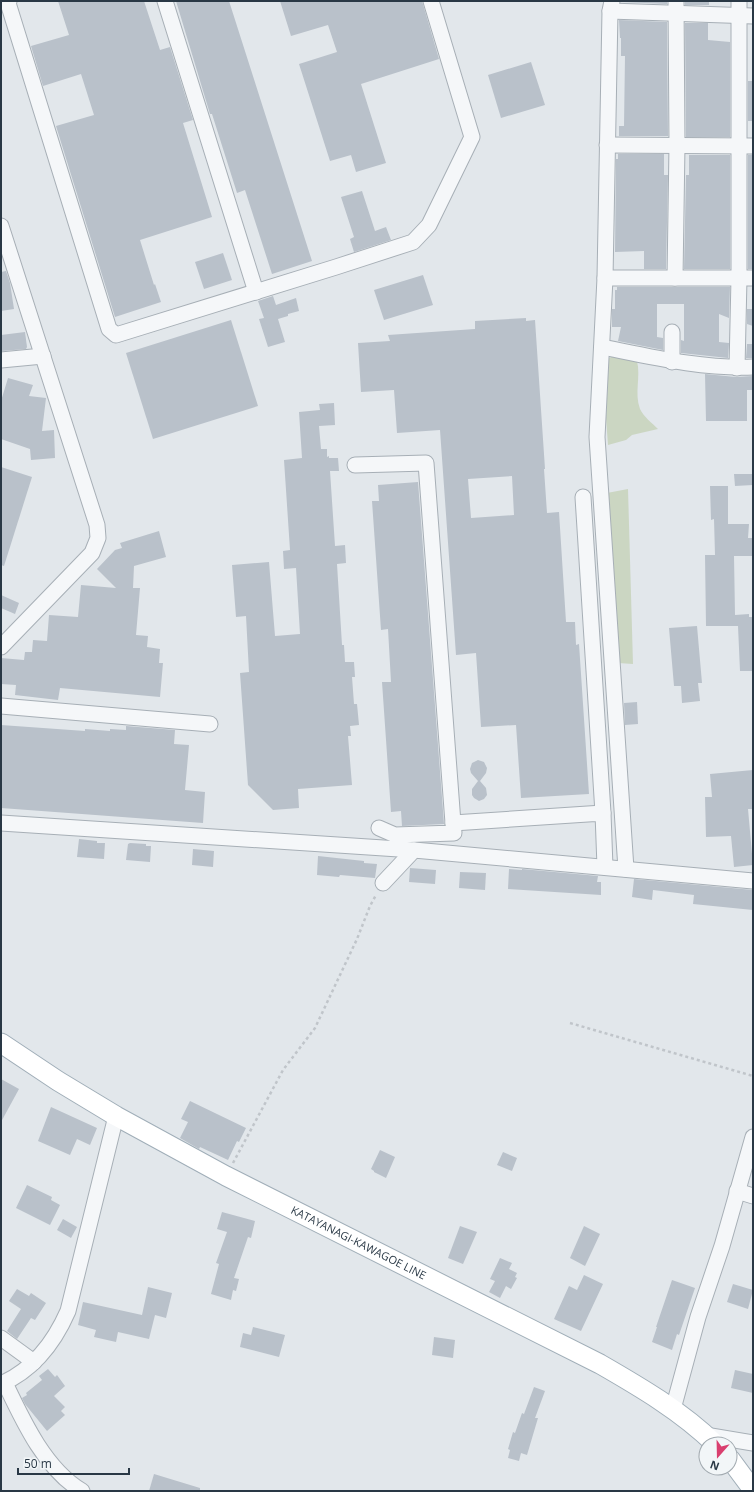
<svg xmlns="http://www.w3.org/2000/svg" width="754" height="1492" viewBox="0 0 754 1492" font-family="'Open Sans',sans-serif">
<rect width="100%" height="100%" fill="#e2e7eb"/>
<!-- green -->
<g fill="#cbd6c2">
<path d="M616,355l21,6c4,16 -3,32 3,48 3,7 12,14 18,20l-26,6 -6,5 -18,5 -2,-27 3,-60z"/>
<path d="M628,489l5,175 -15,-1 -11,-170z"/>
</g>
<!-- building -->
<g fill="#b9c1ca" fill-rule="evenodd">
<path d="M58,1h86l16,49 10,-3 23,73 -10,3 29,94 -72,23 14,45 1,-1 6,18 -46,15 -59,-191 38,-11 -13,-41 -38,12 -12,-40 38,-11z"/>
<path d="M176,1h53l83,260 -40,13 -27,-84 -8,3 -25,-79h-2z"/>
<path d="M280,1h142l17,58 -78,25 25,79 -30,9 -5,-17 -21,6 -31,-97 38,-12 -9,-27 -37,11z"/>
<path d="M622,1h45v3l-45,-2z"/>
<rect x="685" y="1" width="24" height="4"/>
<path d="M619,20l48,2 1,114h-49v-10h5l1,-70h-4v-18h-1z"/>
<path d="M685,23h23v17l22,2v95h-44z"/>
<path d="M531,62l14,43 -44,13 -13,-43z"/>
<rect x="748" y="81" width="5" height="40"/>
<path d="M618,154h46v21h4l-2,94h-22v-18l-29,1 1,-93h2z"/>
<path d="M689,155h41v114h-46l2,-94h3z"/>
<rect x="748" y="155" width="5" height="114"/>
<path d="M362,191l13,40 11,-4 5,13 -37,12 -4,-13 4,-2 -13,-40z"/>
<path d="M223,253l9,27 -28,9 -9,-27z"/>
<path d="M6,271l4,12 4,26 -13,2v-39z"/>
<path d="M423,275l10,30 -49,15 -10,-30z"/>
<path d="M617,287h113l-1,31 -10,-4v28l10,1 -1,15 -47,-5v-13l3,1v-37h-27v33l6,1v12l-45,-9 3,-14h-9v-18h3v-19h2z"/>
<path d="M273,296l3,9 20,-7 3,13 -11,3v2l-10,3 7,23 -17,5 -9,-28 5,-1 -6,-17z"/>
<path d="M747,309h6v17l-6,-2z"/>
<path d="M526,318v3l9,-1 10,149h-1l3,44 12,-1 7,110h9l1,23 3,-1 10,150 -68,4 -5,-73 -35,2 -5,-74 -20,2 -16,-225 -43,3 -3,-43 -33,2 -3,-49 32,-2 -2,-6 87,-6v-8zM512,476l2,39 -43,3 -3,-39z"/>
<path d="M231,320l27,86 -105,33 -27,-86z"/>
<path d="M25,332l2,15 -1,2 -25,2v-16z"/>
<path d="M747,344h6v14h-7z"/>
<path d="M705,374l31,3 17,-1v14h-6v31h-41z"/>
<path d="M8,378l25,7 -4,11 17,2 -4,33 12,-1 1,28 -24,2 -1,-11 -29,-10v-38z"/>
<path d="M334,403l1,22 -16,1 2,23h6v8l2,-1v2h9l1,13h-9l5,75 10,-1 1,18 -9,1 5,81h2l1,17h9l1,15h-3l2,27h3l2,21 -9,1 1,10h-3l4,49 -54,4 1,19 -26,2 -25,-25 -8,-112 9,-1 -3,-56 -10,1 -4,-52 37,-3 6,74 25,-2 -4,-66 -12,1 -1,-18 7,-1 -6,-90 18,-2 -3,-46 21,-2 -1,-6z"/>
<path d="M1,467l31,10 -28,89 -3,-1z"/>
<path d="M734,474h19v11l-18,1z"/>
<path d="M418,482l26,342 -42,2 -1,-15 -10,1 -9,-130h9l-3,-53 -7,1 -9,-129h7l-1,-16z"/>
<path d="M710,486h18v38h21l-1,14h5v18h-19l1,59 14,-1v3h4v54h-13l-2,-45h-32l-1,-71h10l-1,-36 -3,1z"/>
<path d="M159,531l7,26 -32,9 -1,22h7l-4,47 12,1 -1,11 13,2 -1,14h4l-3,34 -100,-9 -2,12 -43,-5 1,-10 -15,-1v-26l23,2 1,-8h7l1,-12 14,1 2,-26 29,2 3,-32 35,3 -19,-19 18,-19 7,-2 -2,-5z"/>
<path d="M1,595l18,8 -4,11 -14,-6z"/>
<path d="M697,626l5,57h-4l2,18 -18,2 -1,-17h-7l-5,-58z"/>
<path d="M637,702l1,22 -13,1 -1,-22z"/>
<path d="M1,725l84,6v-2l25,2v-2l16,1v-4l49,4 -1,14 15,1 -4,45 20,2 -2,31 -202,-15z"/>
<path d="M478,760l6,2 3,6 -1,5 -6,8 6,7 1,7 -3,4 -5,2 -5,-3 -2,-3v-6l6,-8 -7,-8 -1,-4 2,-6z"/>
<path d="M753,770v39h-5l5,56 -19,2 -3,-31 -25,1 -1,-40h7l-2,-23z"/>
<path d="M79,839l18,2v2h8l-1,16 -27,-2z"/>
<path d="M130,843l16,1v2h5l-1,16 -24,-2 2,-16z"/>
<path d="M193,849l21,2 -1,16 -21,-2z"/>
<path d="M318,856l46,5v2l13,1 -2,14 -35,-3 -1,2 -22,-2z"/>
<path d="M410,868l26,2 -1,14 -26,-2z"/>
<path d="M509,869l13,1v-1l76,7 -1,6h4v13l-93,-6z"/>
<path d="M460,872l26,1 -1,17 -26,-2z"/>
<path d="M634,879l119,11v20l-60,-6 1,-9 -41,-5 -1,10 -20,-3z"/>
<path d="M1,1079l18,10 -18,33z"/>
<path d="M190,1101l56,27 -7,14 -2,-1 -9,19 -28,-13 -1,2 -19,-11 8,-16 -7,-3z"/>
<path d="M51,1107l46,21 -7,17 -13,-6 -7,16 -32,-14z"/>
<path d="M380,1150l15,7 -9,21 -12,-6v-1l-3,-2z"/>
<path d="M503,1152l14,6 -5,13 -15,-6z"/>
<path d="M27,1185l25,12 -1,3 9,5 -10,20 -34,-17z"/>
<path d="M222,1212l33,9 -4,17 -3,-1 -14,41 5,1 -3,12 -3,-1 -2,10 -20,-6 8,-30 -3,-1 11,-31 -10,-3z"/>
<path d="M63,1219l14,8 -6,11 -14,-8z"/>
<path d="M460,1226l17,6 -14,32 -15,-6z"/>
<path d="M584,1226l16,8 -15,32 -15,-8z"/>
<path d="M500,1258l12,5 -3,6 8,4 -2,4 2,1 -6,11 -5,-3 -6,12 -11,-6 6,-11 -5,-2z"/>
<path d="M584,1275l19,9 -22,47 -27,-12 15,-33 8,4z"/>
<path d="M672,1280l23,8 -16,47 -2,-1 -5,16 -20,-8 5,-15h-1z"/>
<path d="M733,1284l20,6 -5,19 -21,-7z"/>
<path d="M148,1287l24,6 -6,25 -11,-3 -6,24 -31,-7 -2,10 -22,-5 2,-7 -18,-5 5,-23 59,13z"/>
<path d="M17,1289l12,7 2,-3 15,10 -11,17 -4,-2 -14,21 -10,-8 14,-22 -12,-8z"/>
<path d="M253,1327l32,8 -6,22 -39,-10 3,-14 8,2z"/>
<path d="M434,1337l21,3 -2,18 -21,-3z"/>
<path d="M48,1369l7,8 2,-2 8,11 -11,10 11,11 -4,4 4,4 -18,16 -22,-27 -3,-6 5,-3 -1,-2 16,-13 -3,-4z"/>
<path d="M735,1370l18,4v19l-22,-5z"/>
<path d="M534,1387l11,4 -10,27h3l-11,37 -6,-2 -2,8 -11,-3 2,-8 -2,-1 5,-17 2,1 7,-20 2,1z"/>
<path d="M154,1474l46,14v3h-51z"/>
</g>
<g fill="none" stroke-linecap="round" stroke-linejoin="round">
<defs>
<g id="minor">
<path d="M9,1l-1,2 101,326 7,6 220,-68 77,-25 16,-17 43,-88 -41,-136"/>
<path d="M165,1l91,291"/>
<path d="M612,1l-2,10 -5,267 -8,159 29,432"/>
<path d="M610,11l143,5"/>
<path d="M607,145l146,1"/>
<path d="M1,226l96,299 1,13 -6,15 -91,94"/>
<path d="M605,278h148"/>
<path d="M675,278l2,-133 -1,-144"/>
<path d="M602,347c50,10 100,22 151,20"/>
<path d="M1,360l42,-4"/>
<path d="M672,362v-30"/>
<path d="M737,368l2,-90v-277"/>
<path d="M355,465l71,-2 27,360 150,-10 2,54"/>
<path d="M583,497l20,316"/>
<path d="M1,706l209,18"/>
<path d="M1,823l413,27 339,31"/>
<path d="M379,828l16,7 59,-2 -1,-10"/>
<path d="M383,883l31,-33"/>
<path d="M737,1191l16,5"/>
<path d="M1,1338l33,24"/>
<path d="M5,1383c18,38 40,86 77,108"/>
<path d="M1,1384c32,-14 53,-41 67,-73l48,-195"/>
<path d="M673,1409l25,-92 24,-71 31,-109"/>
<path d="M705,1435l48,8"/>
</g>
<g id="major">
<path id="s1" d="M1,1043l57,38 58,35 110,60 374,188c40,23 81,47 115,80"/>
<path d="M730,1459l23,31"/>
</g>
</defs>
<!-- minor casing -->
<use href="#minor" stroke="#a7afb6" stroke-width="17"/>
<!-- major casing -->
<use href="#major" stroke="#a0aeb8" stroke-width="21"/>
<!-- path -->
<g stroke="#c0c5ca" stroke-width="2.5" stroke-dasharray="3 3" stroke-linecap="butt">
<path d="M570,1023l183,53"/>
<path d="M233,1163l50,-93 32,-42 42,-89 13,-33 6,-11"/>
</g>
<!-- minor -->
<use href="#minor" stroke="#f5f7f9" stroke-width="15"/>
<!-- major -->
<use href="#major" stroke="#fff" stroke-width="19"/>
</g>
<g text-anchor="middle" stroke-width="3" stroke-linejoin="round" paint-order="stroke">
<!-- street labels -->
<g font-size="11" fill="#293845" stroke="#f2f6f8">
<text dy="4" stroke="none"><textPath href="#s1" startOffset="410">KATAYANAGI-KAWAGOE LINE</textPath></text>
</g>
</g>
<!-- border -->
<rect width="754" height="1492" fill="none" stroke="#293845" stroke-width="4"/>
<!-- north arrow -->
<g transform="translate(718 1456) rotate(200)"><circle r="19" fill="#f2f6f8" stroke="#a2aab0"/>
<path d="M0-3L7 15L0 10L-7 15Z" fill="#d93f6f"/>
<text y="-6" font-size="11" font-weight="bold" text-anchor="middle" fill="#293845">N</text>
</g>
<!-- scale -->
<path d="M18 1468v6h111v-6" fill="none" stroke="#293845" stroke-width="2"/>
<text x="24" y="1468" font-size="12" fill="#293845" stroke="#f2f6f8" stroke-width="3" paint-order="stroke">50 m</text>
</svg>
